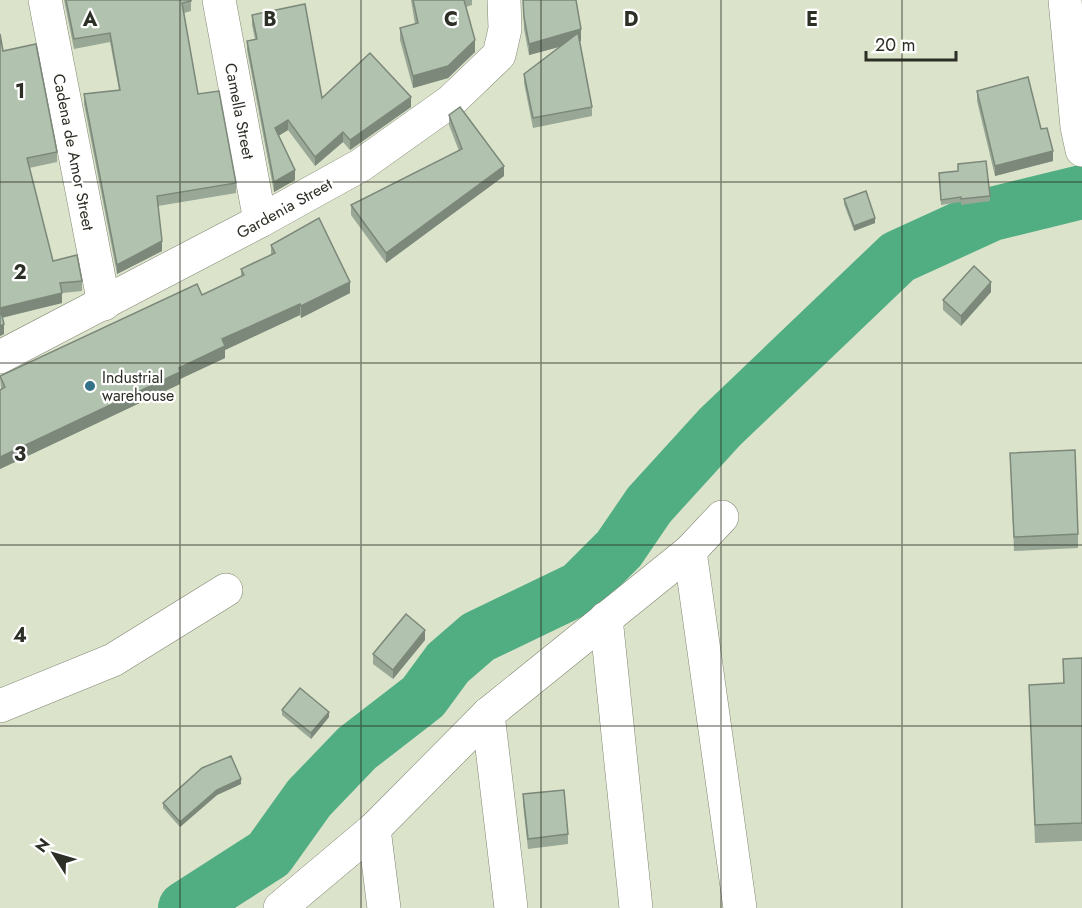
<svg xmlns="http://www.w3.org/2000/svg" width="1082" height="908" viewBox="0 0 1082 908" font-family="Jost,sans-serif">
<rect width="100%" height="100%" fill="#dce3cb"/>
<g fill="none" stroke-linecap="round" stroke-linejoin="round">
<!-- river -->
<path stroke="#51ae83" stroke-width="54" d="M185,908l84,-54 40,-56 48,-50 66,-51 25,-34 30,-26 102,-49 39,-39 30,-44 71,-78 178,-170 94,-43 90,-22"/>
<defs>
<g id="street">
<path d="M45,0l59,304"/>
<path d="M219,0l41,221"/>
<path d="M1065,0l12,127 5,23"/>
<path d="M0,357l260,-136 101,-56 90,-64 48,-46 6,-26 -1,-29"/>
<path d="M690,551l50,357"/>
<path d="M606,618l30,290"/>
<path d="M0,706l113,-46 113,-70"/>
<path d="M488,714l23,194"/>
<path d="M374,829l10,79"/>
<path d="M280,908l94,-79 114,-115 202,-163 32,-34"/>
</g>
</defs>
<!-- street casing -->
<use href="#street" stroke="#7f8670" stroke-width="34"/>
<!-- street -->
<use href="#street" stroke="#fff" stroke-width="33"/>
</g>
<!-- wall -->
<g fill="#98a796">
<path d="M64,0h127v11l-7,2 14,81 38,89v10l-78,13 4,45 -45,23 -33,-170v-10l35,-4 -9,-48 -36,7z"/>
<path d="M411,0h61v5l-6,2 9,45 -27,26 -35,10 -13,-48v-12l15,-4z"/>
<path d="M523,0l58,41h-1l12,66v9l-59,12 -9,-45v-9l35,-27 -30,8 -5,-26z"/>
<path d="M252,15l70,83 89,9 -61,43 -7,-8 -28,24 -27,-36 -10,6 17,44 -21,12 -27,-142v-9l8,-2 -3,-14z"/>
<path d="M3,51l54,101v10l-28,6 24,93 29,20v10l-20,2v10l-60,15 2,16 -4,2z"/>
<path d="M977,91l64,38 12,32 -58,15 -18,-75z"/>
<path d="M449,115l55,61 -118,87 -35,-48v-10l108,-54 -10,-26z"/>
<path d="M958,164l32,32v5l-29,4v-3l-20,3 -2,-32 19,-2z"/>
<path d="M844,199l31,24 -21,8 -10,-27z"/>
<path d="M271,245l79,48 -49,25 -1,-3 -75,35v8l-45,21v5l-180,85v-79l1,-1 -1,-13 202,-81 39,-19v-7l30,-14z"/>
<path d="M991,292l-30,34 -18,-16v-10z"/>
<path d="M1010,453l68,81v14l-64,3z"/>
<path d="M425,640l-32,39 -20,-15v-10z"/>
<path d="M1082,658v183l-47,2 -6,-158 34,-2v-24z"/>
<path d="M282,710l47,7 -18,22 -29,-24z"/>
<path d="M241,784l-24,11 -37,32 -17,-19v-5z"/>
<path d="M523,794l45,40v10l-40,5 -5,-45z"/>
</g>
<!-- shaded-wall -->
<g fill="#7c887a">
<path d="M581,29v12l-52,14v-11z"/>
<path d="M475,40v12l-27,26 -35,10v-12z"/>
<path d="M411,97v10l-61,43v-10z"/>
<path d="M288,120v10l-13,8v-10z"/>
<path d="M343,132v10l-28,24v-9z"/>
<path d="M1053,151v10l-58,15v-10z"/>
<path d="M504,166v10l-118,87v-10z"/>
<path d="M295,170v10l-21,12v-10z"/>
<path d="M875,218v5l-21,8v-5z"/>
<path d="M162,241v10l-45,23v-9z"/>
<path d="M350,282v11l-49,25v-12z"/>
<path d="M991,282v10l-30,34v-10z"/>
<path d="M62,293v10l-62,15v-10z"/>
<path d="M300,304v11l-75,35v8l-45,21v5l-180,85v-12l179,-89 43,-29z"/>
<path d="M4,324v10l-4,2v-10z"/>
<path d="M425,630v10l-32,39v-9z"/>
<path d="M329,712v5l-18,22v-6z"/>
<path d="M241,779v5l-24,11 -37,32v-5l37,-32z"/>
</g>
<!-- building -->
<g fill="#b1c2ae" stroke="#7c887a" stroke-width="1.5">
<path d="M66,0h125v1l-9,2 16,91 21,-3 17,92 -79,13 5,45 -45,24 -33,-171 36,-4 -10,-57 -36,6z"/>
<path d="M413,0h51l11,40 -27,26 -35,10 -13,-48 18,-5z"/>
<path d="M523,0h53l5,29 -52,15 -5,-27z"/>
<path d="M305,4l17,94 48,-45 41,44 -61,43 -7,-8 -28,25 -27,-37 -13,8 20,42 -21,12 -27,-141 10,-2 -5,-24z"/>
<path d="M578,33l14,74 -59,11 -9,-44z"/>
<path d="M0,34l3,17 33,-7 21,108 -30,6 26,103 24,-6 5,26 -22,2 2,10 -62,15 4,16 -4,2z"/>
<path d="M1028,77l13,52 6,-1 6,23 -58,15 -18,-75z"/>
<path d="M460,107l44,59 -118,87 -35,-48 111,-56 -13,-34z"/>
<path d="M986,161l4,35 -29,3v-2l-20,3 -2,-27 19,-2v-7z"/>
<path d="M866,191l9,27 -21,8 -10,-27z"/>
<path d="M319,218l31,64 -49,24 -1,-2 -78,35 3,7 -46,22 1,4 -180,85v-67l5,-3 -5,-11 197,-92 5,11 42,-20 -3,-6 34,-16 -4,-8z"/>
<path d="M974,266l17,16 -30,34 -18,-16z"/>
<path d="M1075,450l3,84 -64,3 -4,-84z"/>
<path d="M406,614l19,16 -32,40 -20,-16z"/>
<path d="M1082,658v165l-47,2 -6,-140 35,-2 -1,-24z"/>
<path d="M300,688l29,24 -18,21 -29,-23z"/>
<path d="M231,756l10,23 -24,11 -37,32 -17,-19 39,-35z"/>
<path d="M564,790l4,44 -40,5 -5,-45z"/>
</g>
<!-- grid -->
<path fill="none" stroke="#2c2f25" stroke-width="1.5" stroke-opacity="0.55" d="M180,0v908M361,0v908M541,0v908M721,0v908M902,0v908M0,182h1082M0,363h1082M0,545h1082M0,726h1082"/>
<!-- markers -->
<circle fill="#337287" stroke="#fff" stroke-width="2" cx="90" cy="386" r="6"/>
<g text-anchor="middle" stroke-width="4.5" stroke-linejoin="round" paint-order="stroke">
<!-- street labels -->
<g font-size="16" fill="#2c2f25" stroke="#fff">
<text transform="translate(240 111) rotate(79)" y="6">Camella Street</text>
<text transform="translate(74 152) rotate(79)" y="6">Cadena de Amor Street</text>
<text transform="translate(284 208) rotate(-29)" y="6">Gardenia Street</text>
</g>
<!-- poi labels -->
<g font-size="16" fill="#2c2f25" stroke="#fff" text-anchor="start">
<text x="102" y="383">Industrial<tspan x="102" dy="18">warehouse</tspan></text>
</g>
</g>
<g font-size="20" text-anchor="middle" font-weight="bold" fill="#2c2f25" stroke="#fff" stroke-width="4.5" stroke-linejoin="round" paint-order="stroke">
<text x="90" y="26">A</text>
<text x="270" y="26">B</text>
<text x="451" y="26">C</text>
<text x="631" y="26">D</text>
<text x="812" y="26">E</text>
<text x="20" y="98">1</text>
<text x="20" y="279">2</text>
<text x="20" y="461">3</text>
<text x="20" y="642">4</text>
</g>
<!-- north arrow -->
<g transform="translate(54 854) rotate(307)" stroke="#ffffff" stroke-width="4.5" paint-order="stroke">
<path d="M0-4.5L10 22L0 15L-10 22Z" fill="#2c2f25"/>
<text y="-9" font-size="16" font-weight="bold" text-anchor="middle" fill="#2c2f25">N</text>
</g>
<!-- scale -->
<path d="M866 51v9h90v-9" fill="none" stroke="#2c2f25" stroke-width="3"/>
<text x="875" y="51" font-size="18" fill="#2c2f25" stroke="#ffffff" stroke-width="4.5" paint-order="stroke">20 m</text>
</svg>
